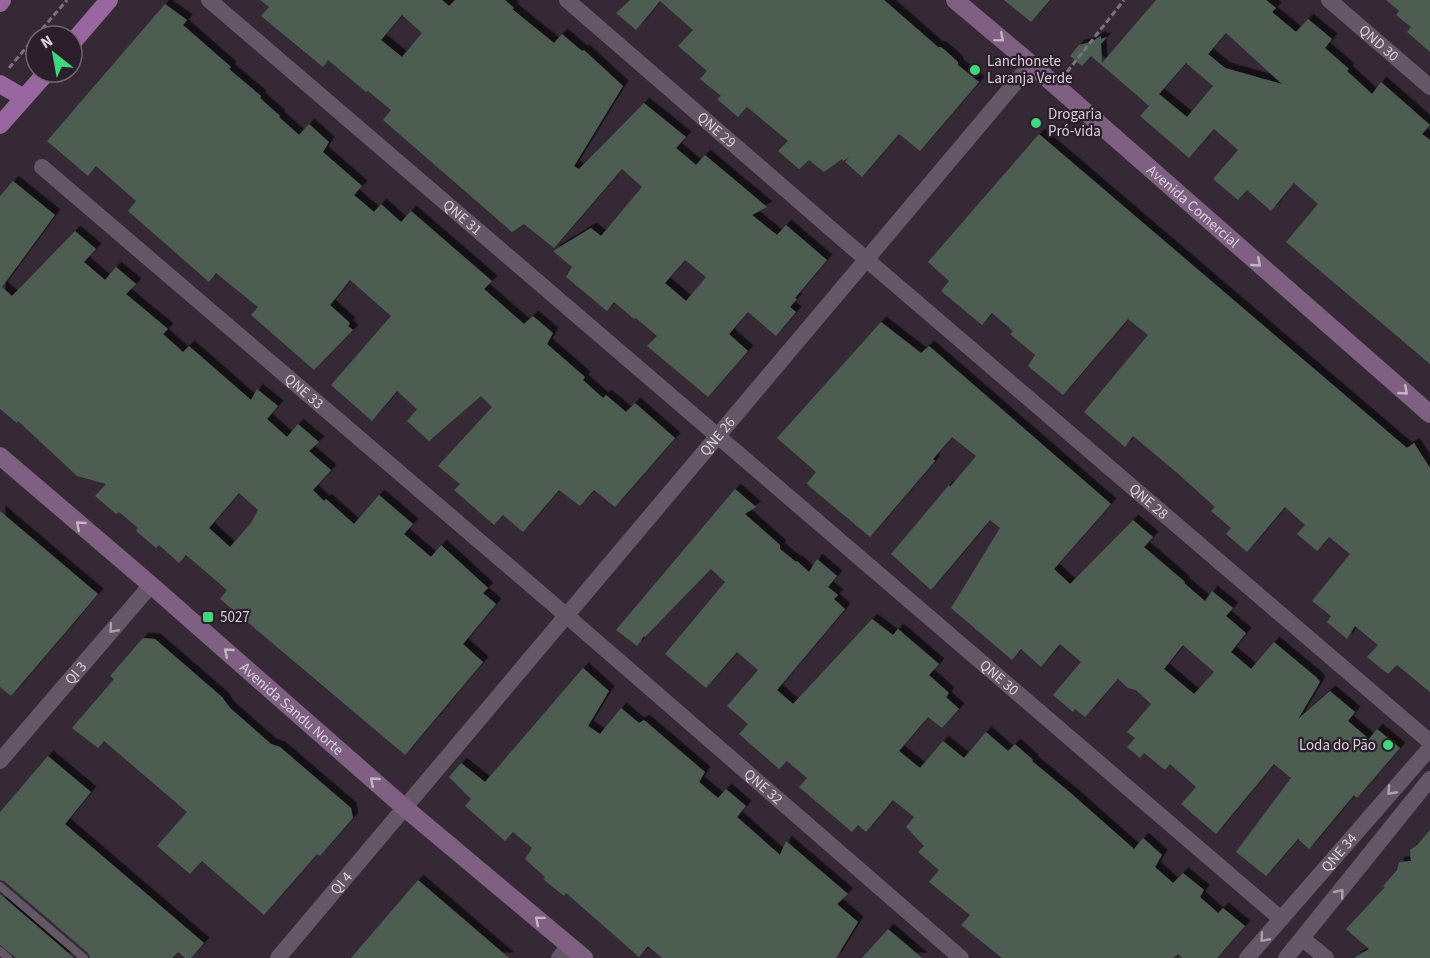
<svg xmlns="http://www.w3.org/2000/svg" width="1430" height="958" viewBox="0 0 1430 958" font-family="'Source Sans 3',sans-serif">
<defs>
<filter id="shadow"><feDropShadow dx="5.5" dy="-5.5" stdDeviation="0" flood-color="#0009"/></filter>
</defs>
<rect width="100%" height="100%" fill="#352936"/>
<!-- building -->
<g fill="#4d5d51" fill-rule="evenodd" filter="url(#shadow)">
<path d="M260,0h182l7,6 6,-6h50l9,8 -2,1 42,34 8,-9 20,17 2,-1 39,36 -49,80 5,3 65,-66 42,34 -10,11 20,17 9,-10 62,52 -15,8 25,20 9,-10 41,35 -32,38 2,1 -7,8 6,5 -20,24 -28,-24 -19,22 19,17 -40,46 -61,-51 10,-10 -21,-18 -2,1 -20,-17 -7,9 -41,-34 6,-10 -19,-16 38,-23 10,8 41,-49 -20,-18 -68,79 -30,-24 -12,8 -129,-112 8,-10 -23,-19 -2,1 -38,-32 -5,7 -62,-51 8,-9zM402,15l20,18 -20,24 -21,-17zM685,260l21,17 -20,24 -21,-18z"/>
<path d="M630,0h254l54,47h3l6,5 11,10v3l21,17 -59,69 -21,-17 -37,43 -17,-15 4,-5 -6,4 -1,-2 -18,13 -15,-12 -10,9 -21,-18 10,-10 -41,-34 -9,10 -21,-18 4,-3 -21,-17 7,-8 -29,-25 15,-16 -33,-29 -24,29 -20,-17z"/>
<path d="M1004,0h46l-19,22z"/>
<path d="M1156,0h110l10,8 -4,4 24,20 12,-13 24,20 -7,9 24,21 -2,2 25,23 9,-12 49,43 -8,9 8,6v224l-144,-122 32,-38 -24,-21 -23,28 -24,-21 -9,10 -25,-21 25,-29 -24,-21 -25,29 -49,-42 9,-10 -24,-21 -34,-29 -9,10 -12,-10 9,-11 12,-3 10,-6v3l6,-2 -6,7 1,19zM1226,33l56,51 -57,-16 -17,-14zM1186,63l27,23 -26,31 -28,-23z"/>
<path d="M1386,0h44v52l-23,-20 4,-5 -15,-12 3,-4z"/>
<path d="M165,4l22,16 -4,5 48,42 -2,2 32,27 -1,2 20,18 -1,1 20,18 10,-11 20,18 -6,10 39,34 -8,9 20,17 7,-8 20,18 10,-11 81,70 -8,8 40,35 9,-8 20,17 -6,11 38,33 -2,3 20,18 3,-3 20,17 9,-9 40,35 -60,69 -21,-17 -14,16 -21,-16 -36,42 -20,-17 -9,10 -40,-35 6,-6 -22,-18 54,-59 -11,-11 -52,45 -22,-20 10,-12 -20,-18 -25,30 -41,-36 60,-69 -41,-36 -20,25 20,18 -2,3 5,4 -39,40 -63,-55 7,-8 -42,-34 -7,9 -81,-71 8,-10 -40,-35 -8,10 -41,-35z"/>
<path d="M1039,134l368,314 7,-5 16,25v224l-33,-27 -9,9 -21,-17 11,-12 -23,-19 -8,13 -20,-17 4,-6 -19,-15 38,-47 -21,-17 -12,14 -20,-17 8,-9 -20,-18 -38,45 -21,-18 5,-6 -20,-17 4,-4 -40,-36 -42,-35 -8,11 -41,-35 64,-77 -20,-16 -65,76 -35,-29 7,-11 -25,-21 3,-3 -21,-18 -10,12 -41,-34 8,-10 -21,-19z"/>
<path d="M13,181l42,34 -53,72 10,9 63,-65 21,18 -12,13 21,18 11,-13 20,17 -10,10 42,35 -5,5 20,18 6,-6 62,54 6,-11 21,17 -11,13 20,18 11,-13 21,18 -10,9 22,19 -18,20 11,11 2,-2 28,25 25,-29 34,29 -9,10 27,23 10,-12 47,43 -5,5 13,11 -33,40 20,18 -78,93 -185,-156 7,-9 -41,-35 -7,8 -20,-18 -3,3 -20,-17 2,-3 -19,-16 -3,2 -21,-18 11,-12 -29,-8 -59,-55 -1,2 -17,-14v-213zM239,493l19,17 -7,13 -21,24 -21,-19z"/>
<path d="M881,322l40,31 8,-7 182,158 -57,65 16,15 63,-64 20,17 -9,10 41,35 -1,1 21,18 7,-10 21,17 -7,8 20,17 -15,19 20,17 23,-27 42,35 4,5 -22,37 32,-28 25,21 -7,9 21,18 8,-10 23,19 -43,50 -3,-3 -45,54 -11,-10 -32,37 -30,-24 55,-74 -17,-14 -58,70 -35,-30 15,-17 -26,-23 -5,6 -21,-17 -4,5 -13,-11 8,-9 -8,-6 24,-28 -15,-14 -8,-2 -10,-9 -33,38 -10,-8 -2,3 -20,-17 28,-33 -21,-18 -19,23 -20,-18 -9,11 -61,-52 49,-80 -10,-8 -59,70 -40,-36 58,-69 1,2 26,-31 -24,-19 -19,22 2,2 -65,76 -61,-51 -2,-3 9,-11 -39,-34zM1183,645l31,27 -20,22 -30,-25z"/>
<path d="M735,489l21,18 -11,7 35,31v4l16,13 1,-1 12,11 8,-13 20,17 -9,11 10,8 -4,4 11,10 -68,81 16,14 79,-85 21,16 5,-6 41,35 -10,11 20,18 -3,4 13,12 -17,19 -14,-11 -29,34 21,17 23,-27 21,17 22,-26 22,19 7,-7 18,16 -1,1 41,34 61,54 9,-11 19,17 -7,12 18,16 10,-10 21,17 -4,7 18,16 5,-5 22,18 -28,32h-35l-4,-4 -5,4h-171l-41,-33 9,-10 -41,-33 10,-12 -21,-18 6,-6 -18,-19 8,-10 -21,-17 -27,32 -8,-7 -6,7 -53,-45 8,-9 -20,-17 -8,8 -40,-35 9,-10 -21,-18 31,-36 -21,-18 -31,36 -41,-34 60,-72 -14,-13 -66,68 -1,-1 -7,10 -21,-16z"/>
<path d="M0,511l98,83 -87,102 -11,-9z"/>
<path d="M143,638l12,1 67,58 8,11 41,36 9,3 71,61 2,10 -33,38 -3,-2 -53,61 -62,-54 -12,13 -33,-28 30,-34 -83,-71 -6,7 -26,-20 42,-49 -4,-3z"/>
<path d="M583,668l26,23 -21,35 12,8 21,-26 18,15 5,-3 61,52 -6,10 19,16 8,-9 20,17 -9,11 43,38 6,-14 62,53 -11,10 21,18 -22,36h-174l-14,-12 -9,11 -73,-64 -2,3 -21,-17 2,-2 -20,-18 7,-11 -19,-16 -8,9 -40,-35 6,-7 -22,-22 12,-14 24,19z"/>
<path d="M48,756l43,36 -26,32 139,119 -13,15h-6l-7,-6 -6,6h-82l-2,-5 -84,-72 -4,-1v-68z"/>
<path d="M1430,830v128h-76l15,-9 -23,-20 39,-42 -2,-1 14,-16 2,-8 12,-1 -1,-11 7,-5z"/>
<path d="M418,880l91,78h-158z"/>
<path d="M0,894l74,64h-58l-16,-13z"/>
<path d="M888,929l20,17 14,12h-60z"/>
</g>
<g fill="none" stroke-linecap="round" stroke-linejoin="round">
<!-- path -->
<g stroke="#7c727d" stroke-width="3" stroke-dasharray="6 3" stroke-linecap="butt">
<path d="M36,36l31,-36"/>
<path d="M9,68l27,-32"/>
<path d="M1067,72l57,-72"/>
</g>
<!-- lane -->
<g stroke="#655866" stroke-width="8">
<path d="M0,886l84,72"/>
<path d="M0,951l8,7"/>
</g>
<!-- street -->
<g stroke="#655866" stroke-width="16">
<path id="s1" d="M209,0l1072,919"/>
<path id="s2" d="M567,0l300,260 563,482"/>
<path id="s3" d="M1329,0l101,87"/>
<path id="s4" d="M42,167l525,449 394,342"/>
<path id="s5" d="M0,761l151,-176"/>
<path d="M1303,939l23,19"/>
<path id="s6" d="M278,958l753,-894"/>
<path d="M559,958l11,-13"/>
<path id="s7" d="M1247,958l183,-210"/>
<path d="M1286,958l144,-179"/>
</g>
<!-- secondary -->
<g stroke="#7f6082" stroke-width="18">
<path id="s8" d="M955,0l76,64 399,350"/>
<path id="s9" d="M0,456l151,129 254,223 179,150"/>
</g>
<!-- primary -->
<g stroke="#99679f" stroke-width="18">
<path d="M0,3l2,-3"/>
<path d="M72,43l37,-43"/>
<path d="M0,84l24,14"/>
<path d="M0,125l47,-53"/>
</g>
</g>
<!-- one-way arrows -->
<defs><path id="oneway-chevron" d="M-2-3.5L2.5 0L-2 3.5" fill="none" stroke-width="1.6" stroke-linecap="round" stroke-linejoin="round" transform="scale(1.5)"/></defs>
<g stroke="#c2b5c4">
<use href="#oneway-chevron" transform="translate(1000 38) rotate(40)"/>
<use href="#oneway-chevron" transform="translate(1257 263) rotate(41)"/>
<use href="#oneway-chevron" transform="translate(1404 391) rotate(41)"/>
<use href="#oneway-chevron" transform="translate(80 525) rotate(-139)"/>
<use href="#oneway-chevron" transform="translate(228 652) rotate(-139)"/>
<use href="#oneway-chevron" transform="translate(374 781) rotate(-139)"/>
<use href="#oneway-chevron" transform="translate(539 920) rotate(-140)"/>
</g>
<g stroke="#aba1ac">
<use href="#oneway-chevron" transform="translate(113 629) rotate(131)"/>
<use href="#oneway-chevron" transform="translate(1391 791) rotate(132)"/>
<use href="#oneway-chevron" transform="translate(1340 893) rotate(-51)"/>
<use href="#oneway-chevron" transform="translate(1264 938) rotate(131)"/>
</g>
<!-- markers -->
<g fill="#3ed77d" stroke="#2b1f2c" stroke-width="2">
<circle cx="975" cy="70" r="6"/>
<circle cx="1036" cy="123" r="6"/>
<rect x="202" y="611" width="12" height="12" rx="3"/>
<circle cx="1388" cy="745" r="6"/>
</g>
<g text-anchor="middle" stroke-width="4.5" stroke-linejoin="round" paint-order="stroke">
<!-- street labels -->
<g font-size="15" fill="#d9d1da" stroke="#2b1f2c">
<text dy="5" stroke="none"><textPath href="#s3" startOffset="66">QND 30</textPath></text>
<text dy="5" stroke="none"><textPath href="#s2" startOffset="198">QNE 29</textPath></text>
<text dy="5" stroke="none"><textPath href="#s8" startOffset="315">Avenida Comercial</textPath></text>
<text dy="5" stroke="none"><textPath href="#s1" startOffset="334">QNE 31</textPath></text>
<text dy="5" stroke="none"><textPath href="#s4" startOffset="345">QNE 33</textPath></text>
<text dy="5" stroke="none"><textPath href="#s6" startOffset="682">QNE 26</textPath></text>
<text dy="5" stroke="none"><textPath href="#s2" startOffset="768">QNE 28</textPath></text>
<text dy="5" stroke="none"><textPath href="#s5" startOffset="116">QI 3</textPath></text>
<text dy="5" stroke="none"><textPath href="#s1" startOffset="1041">QNE 30</textPath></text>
<text dy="5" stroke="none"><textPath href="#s9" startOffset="386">Avenida Sandu Norte</textPath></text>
<text dy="5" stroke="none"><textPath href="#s4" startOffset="951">QNE 32</textPath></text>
<text dy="5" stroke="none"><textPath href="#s7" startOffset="140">QNE 34</textPath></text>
<text dy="5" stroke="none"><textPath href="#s6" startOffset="98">QI 4</textPath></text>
</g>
<!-- poi labels -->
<g font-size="15" fill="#d9d1da" stroke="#2b1f2c" text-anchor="start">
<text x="987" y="66">Lanchonete<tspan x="987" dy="17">Laranja Verde</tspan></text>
<text x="1048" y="119">Drogaria<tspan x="1048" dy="17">Pró-vida</tspan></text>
<text x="220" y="622">5027</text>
<text x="1376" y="750" text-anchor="end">Loda do Pão</text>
</g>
</g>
<!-- north arrow -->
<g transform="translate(54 54) rotate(329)"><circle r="28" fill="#2b1f2c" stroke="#716672" stroke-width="1.5"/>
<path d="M0-4.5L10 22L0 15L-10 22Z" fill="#3ed77d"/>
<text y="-9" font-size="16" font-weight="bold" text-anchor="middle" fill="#d9d1da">N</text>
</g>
</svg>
